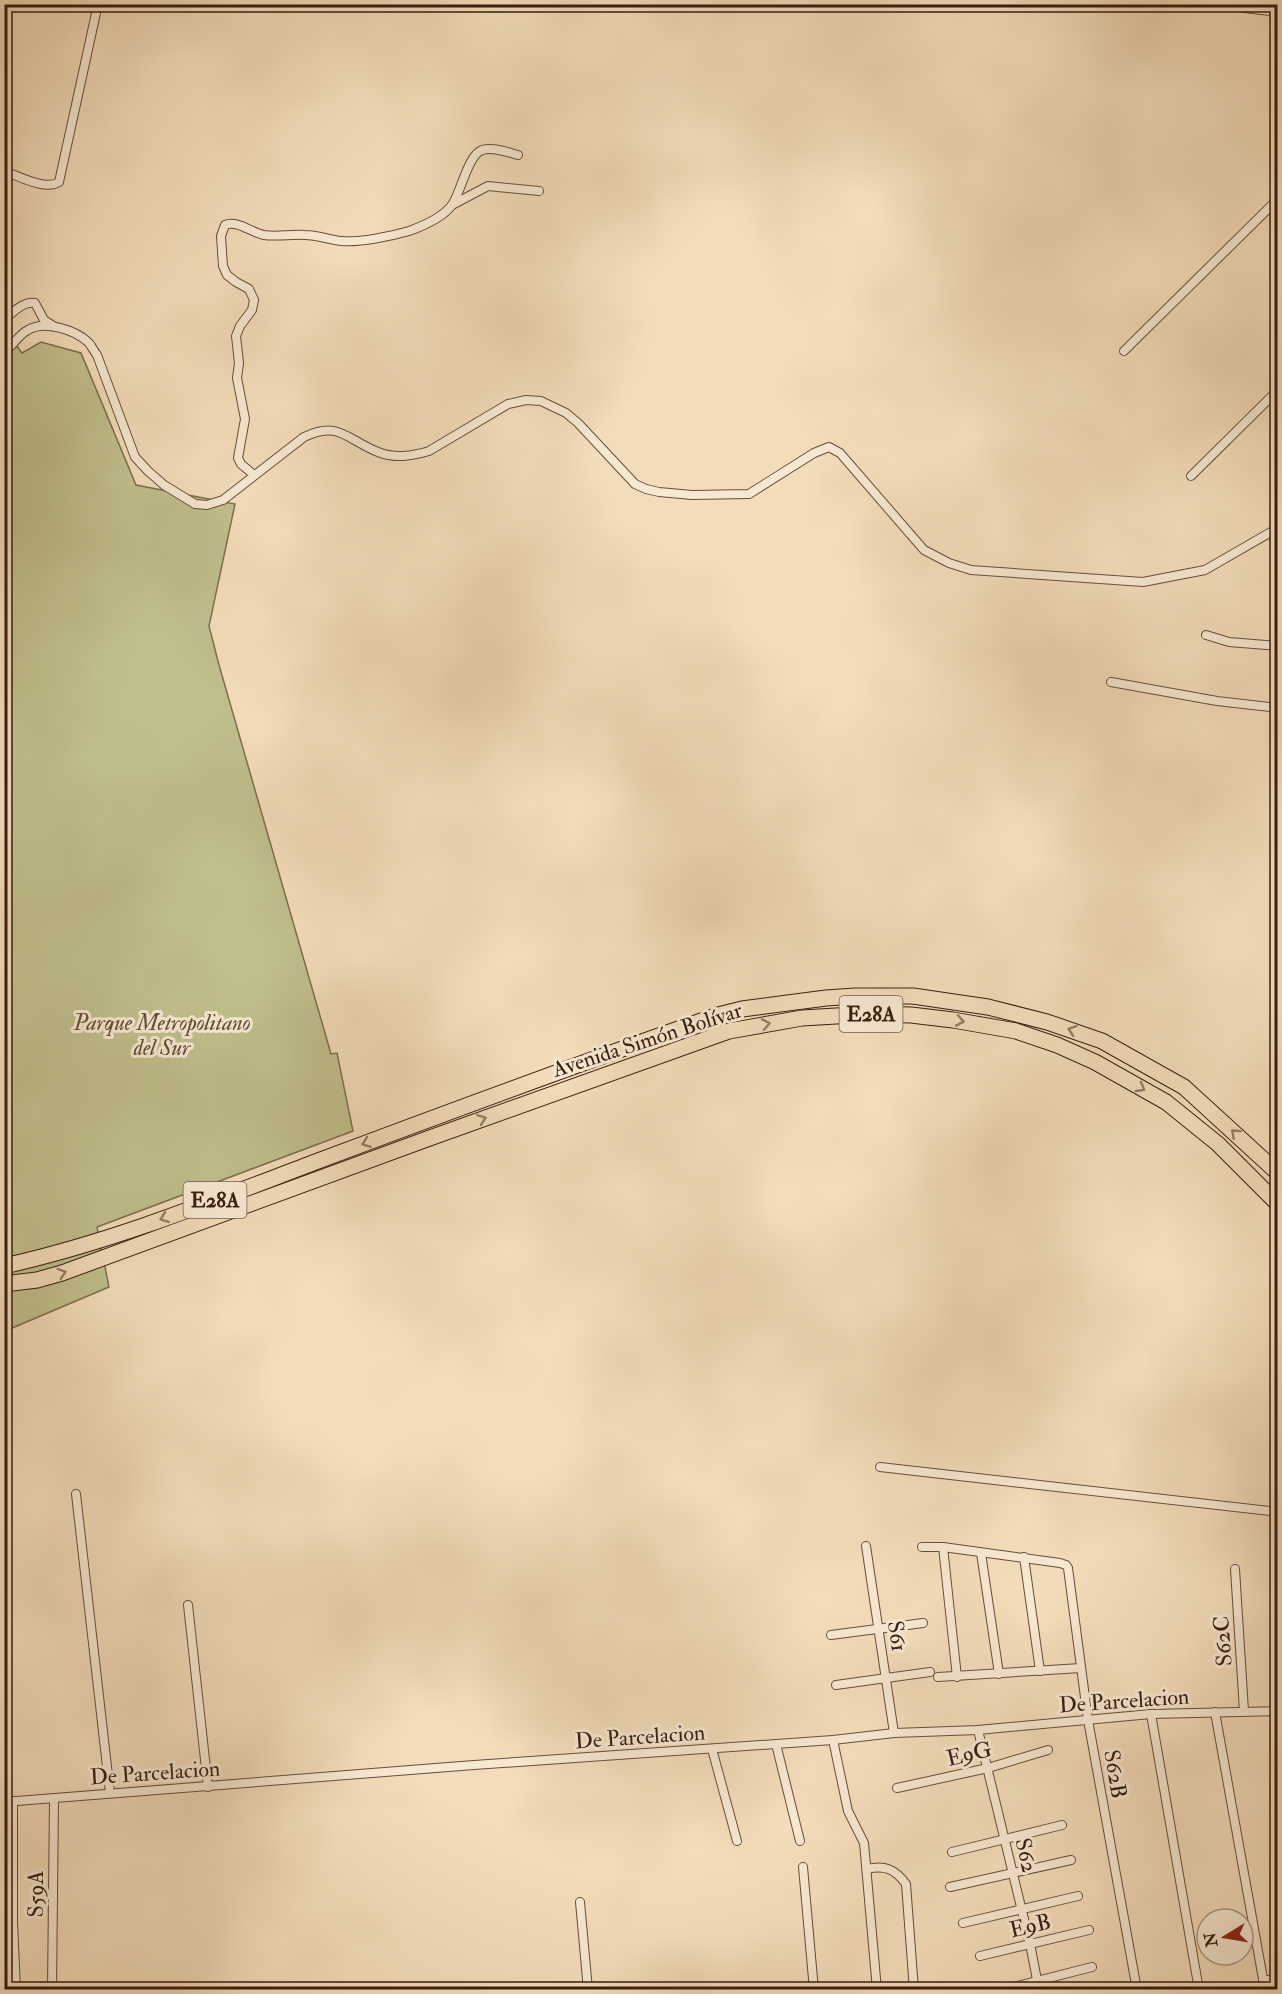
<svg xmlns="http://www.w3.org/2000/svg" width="1282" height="1994" viewBox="0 0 1282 1994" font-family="'IM FELL Double Pica',serif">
<rect width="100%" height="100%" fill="#f3dcb9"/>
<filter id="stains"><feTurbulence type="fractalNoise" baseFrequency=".00333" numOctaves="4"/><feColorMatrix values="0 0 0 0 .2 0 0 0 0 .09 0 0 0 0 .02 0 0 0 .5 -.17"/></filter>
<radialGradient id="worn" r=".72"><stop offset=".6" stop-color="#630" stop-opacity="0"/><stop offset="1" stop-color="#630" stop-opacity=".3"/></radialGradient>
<!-- green -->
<path fill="#c0bf8c" stroke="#7c6e4e" stroke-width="1.5" d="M5,330l17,23 19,-11 40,11 55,132 99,19 -26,122 10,39 112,389 6,-1 16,78 -256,96 12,60 -104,44 -1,-80 3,-3h-3z"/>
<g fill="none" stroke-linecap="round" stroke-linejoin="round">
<defs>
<g id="street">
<path d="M1210,4l68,8"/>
<path d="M4,171c14,5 42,20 55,11l39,-178"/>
<path d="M452,205l36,-19 51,5"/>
<path d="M4,319c10,-7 19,-18 31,-16l9,17 11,7"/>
<path d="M1124,351l154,-152"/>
<path d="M4,352c9,-6 14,-17 24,-22 17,-10 48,0 61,13 3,4 5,8 8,12l38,102 13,14 16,14 31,19 12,1 16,-5 81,-63c35,-17 43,3 74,15 17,7 34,4 51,-1l79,-47 18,-4 15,1 25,12 12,10 57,61 11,5 13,3 33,3 57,-1 65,-41 15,-6 11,6 84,97 25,13 22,7 172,12 62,-12 73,-42"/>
<path d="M254,475l-13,-11 -3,-6 7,-39 -8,-41 2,-15 -3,-27 4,-10 12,-16 2,-10 -5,-11 -13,-7 -9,-7 -4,-9 -2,-30 4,-11c13,-5 25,7 39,10 13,2 28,-1 41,0 13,0 24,5 36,6 18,2 51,-5 68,-10 14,-5 34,-14 43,-26 9,-13 16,-50 30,-55 12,-3 25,2 36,5"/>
<path d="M1191,476l87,-86"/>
<path d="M1206,635l23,7 49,4"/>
<path d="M1111,682l106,19 61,7"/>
<path d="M880,1467l398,45"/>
<path d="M76,1494l34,299"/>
<path d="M866,1546l28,187"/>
<path d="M922,1547h21l117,16 6,2 2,3 20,152 49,270"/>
<path d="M943,1547l14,130"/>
<path d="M981,1553l18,121"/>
<path d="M1024,1557l16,114"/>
<path d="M1235,1569l9,142"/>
<path d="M188,1605l20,182"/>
<path d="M831,1635l92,-12"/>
<path d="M938,1677l143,-9"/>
<path d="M836,1685l94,-13"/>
<path d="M1215,1712l50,278"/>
<path d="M1151,1714l48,276"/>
<path d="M978,1730l52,214 9,46"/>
<path d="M833,1740l15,71 16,32 13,147"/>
<path d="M776,1744l24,97"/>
<path d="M712,1749l25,92"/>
<path d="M897,1788l91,-20 60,-18"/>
<path d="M13,1801v121l3,68"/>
<path d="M4,1802l470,-37 359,-25 61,-7 84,-3 173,-16 127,-3"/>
<path d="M952,1852l110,-27"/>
<path d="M803,1867l11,123"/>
<path d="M867,1869c18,-4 28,0 39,15l8,106"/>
<path d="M950,1887l121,-27"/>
<path d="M580,1902l8,88"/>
<path d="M963,1923l115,-27"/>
<path d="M980,1956l109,-26"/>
<path d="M1264,1981l14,-3"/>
<path d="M52,1990l2,-191"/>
<path d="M1002,1990l90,-23"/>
</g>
<g id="highway">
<path d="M4,1266c108,-24 211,-66 314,-105 133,-50 266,-99 400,-146l24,-6 84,-11 29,-2h58l75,11 59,15 55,19 82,46 94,86"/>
<path d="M4,1284l33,-4 25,-7 365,-134 302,-108 73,-13 68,-4 41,1 42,5 63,11 41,14 38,17 71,40 52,42 60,60"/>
</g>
</defs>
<!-- street casing -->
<use href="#street" stroke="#674d3b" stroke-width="10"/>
<!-- highway casing -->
<use href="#highway" stroke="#381d11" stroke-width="17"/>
<!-- street -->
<use href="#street" stroke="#f7e8d2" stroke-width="8"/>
<!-- highway -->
<use href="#highway" stroke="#f3dcb9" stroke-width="15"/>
</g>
<!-- one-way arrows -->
<defs><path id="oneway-chevron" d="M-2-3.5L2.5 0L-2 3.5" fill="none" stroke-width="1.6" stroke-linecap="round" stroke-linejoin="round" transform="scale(1.5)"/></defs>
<g stroke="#967c65">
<use href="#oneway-chevron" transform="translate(960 1021) rotate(10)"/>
<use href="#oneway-chevron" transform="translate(766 1024) rotate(-11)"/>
<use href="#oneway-chevron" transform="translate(1072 1030) rotate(-161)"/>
<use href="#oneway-chevron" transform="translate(1141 1088) rotate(30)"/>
<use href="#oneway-chevron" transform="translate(482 1119) rotate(-20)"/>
<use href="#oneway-chevron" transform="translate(1235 1133) rotate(-138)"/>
<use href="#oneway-chevron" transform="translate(366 1143) rotate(160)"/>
<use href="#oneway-chevron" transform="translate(164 1218) rotate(160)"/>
<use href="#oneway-chevron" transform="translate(62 1273) rotate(-17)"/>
</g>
<g text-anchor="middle" stroke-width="6" stroke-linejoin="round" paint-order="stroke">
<!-- shield labels -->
<g fill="#f7e8d2" stroke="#715a4b" stroke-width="1.5">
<rect x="839.5" y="996" width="63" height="36" rx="4.5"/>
<rect x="183.5" y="1182" width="63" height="36" rx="4.5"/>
</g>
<g font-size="21" font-weight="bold" fill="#381d11">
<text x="871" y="1021">E28A</text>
<text x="215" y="1207">E28A</text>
</g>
<!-- park labels -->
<g font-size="22" font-style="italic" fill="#614e36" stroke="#f7e8d2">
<text x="162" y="1030">Parque Metropolitano<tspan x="162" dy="25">del Sur</tspan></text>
</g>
<!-- street labels -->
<g font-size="22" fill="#381d11" stroke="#f7e8d2">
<text transform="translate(647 1039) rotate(-18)" y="8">Avenida Simón Bolívar</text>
<text transform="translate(898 1636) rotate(81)" y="8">S61</text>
<text transform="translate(1222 1641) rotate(-94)" y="8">S62C</text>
<text transform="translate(1124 1700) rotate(-4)" y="8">De Parcelacion</text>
<text transform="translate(640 1736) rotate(-4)" y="8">De Parcelacion</text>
<text transform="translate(969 1753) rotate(-13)" y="8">E9G</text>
<text transform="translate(155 1772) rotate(-4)" y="8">De Parcelacion</text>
<text transform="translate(1116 1774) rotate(80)" y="8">S62B</text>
<text transform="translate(1027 1855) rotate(77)" y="8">S62</text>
<text transform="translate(35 1894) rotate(-90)" y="8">S59A</text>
<text transform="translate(1030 1925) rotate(-13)" y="8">E9B</text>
</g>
</g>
<!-- margin -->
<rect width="1282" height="1994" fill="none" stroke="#f3dcb9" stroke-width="24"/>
<rect x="6" y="6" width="1270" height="1982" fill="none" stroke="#381d11" stroke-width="3"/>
<rect x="12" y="12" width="1258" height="1970" fill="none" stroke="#381d11" stroke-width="1.5"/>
<!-- north arrow -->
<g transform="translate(1225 1937) rotate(259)"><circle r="28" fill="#f7e8d2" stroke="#ab9785" stroke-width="1.5"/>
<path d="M0-4.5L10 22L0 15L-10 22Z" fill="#8f2418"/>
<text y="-9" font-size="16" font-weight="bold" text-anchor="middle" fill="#381d11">N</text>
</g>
<rect width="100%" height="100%" filter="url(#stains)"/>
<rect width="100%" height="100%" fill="url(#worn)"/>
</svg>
